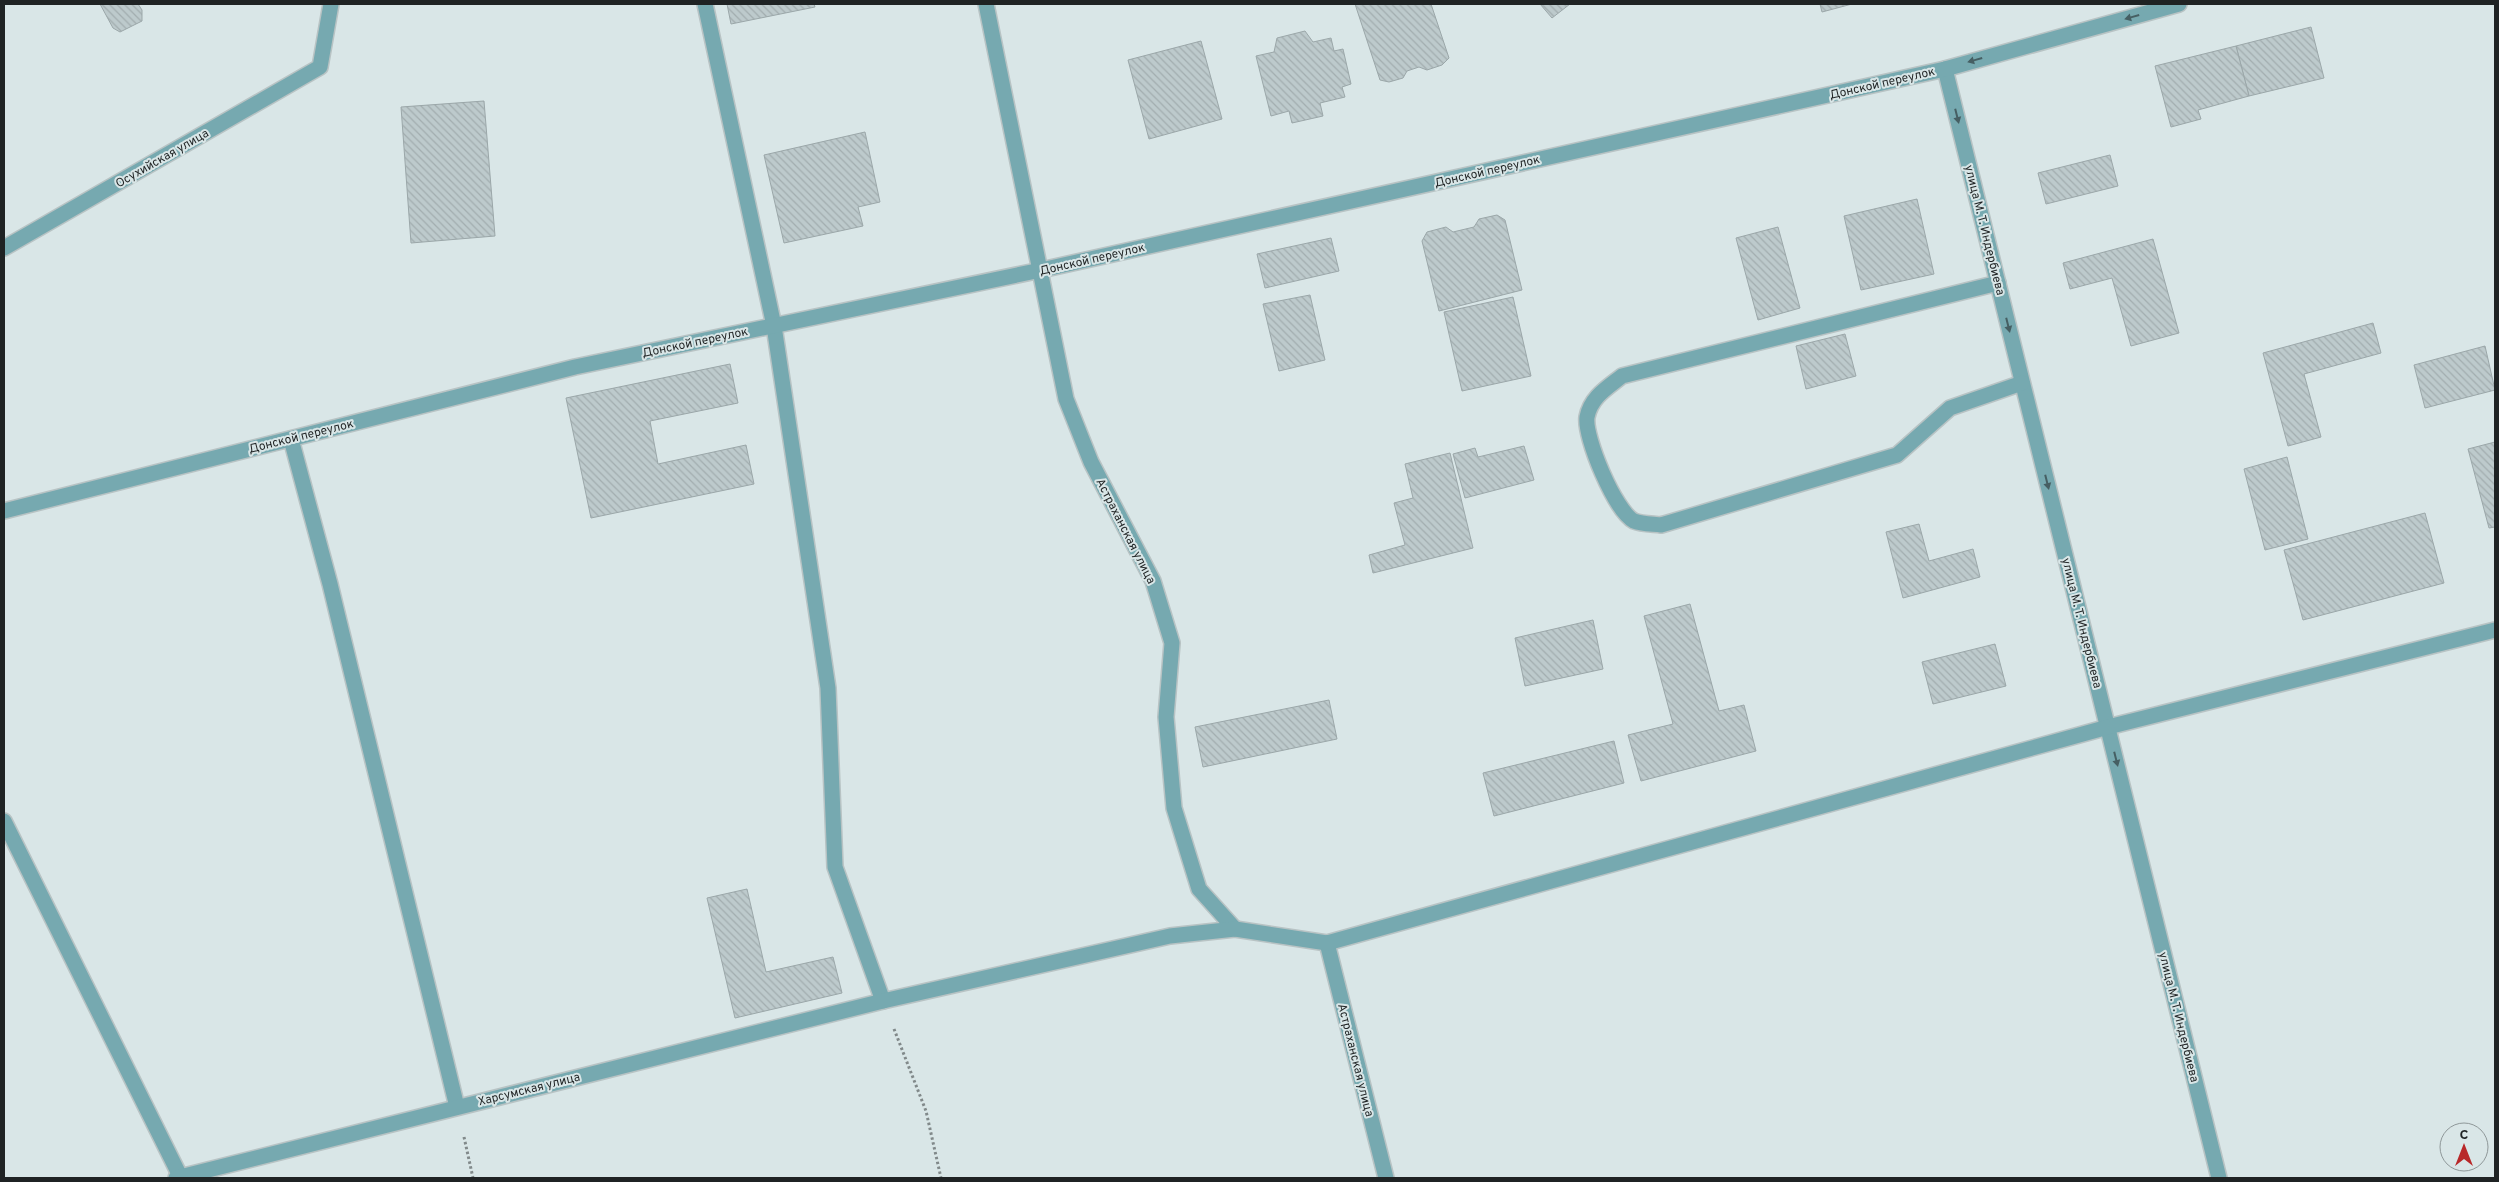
<svg xmlns="http://www.w3.org/2000/svg" width="2499" height="1182" viewBox="0 0 2499 1182" font-family="Overpass,sans-serif">
<defs>
<pattern id="building-back-hatch" width="6" height="6" patternUnits="userSpaceOnUse" patternTransform="scale(1.25)"><rect width="6" height="6" fill="#bdcacc"/><path d="M-1 5l2 2M0 0l6 6M5-1l2 2" fill="none" stroke="#a2adaf"/></pattern>
</defs>
<rect width="100%" height="100%" fill="#d9e6e7"/>
<!-- building -->
<g fill="url(#building-back-hatch)" stroke="#9ba7a9">
<path d="M100,4h38l4,6v11l-22,11 -7,-4z"/>
<path d="M727,4h87l1,3 -84,17z"/>
<path d="M1355,4h76l18,54 -7,7 -15,5 -8,-3 -12,4 -4,7 -14,4 -9,-2z"/>
<path d="M1540,4h30l-18,14z"/>
<path d="M1820,4h32l-30,8z"/>
<path d="M2311,27l13,51 -75,18 -13,-50z"/>
<path d="M1305,31l8,11 18,-4 3,13 9,-2 8,35 -9,3 3,10 -25,6 3,13 -31,7 -3,-12 -18,5 -15,-60 18,-4 3,-14z"/>
<path d="M1201,41l21,78 -73,20 -21,-79z"/>
<path d="M2236,46l13,50 -51,14 3,9 -30,8 -16,-61z"/>
<path d="M484,101l11,135 -84,7 -10,-136z"/>
<path d="M865,132l15,70 -22,5 5,19 -79,17 -20,-88z"/>
<path d="M2110,155l8,31 -72,18 -8,-31z"/>
<path d="M1917,199l17,75 -73,16 -17,-74z"/>
<path d="M1497,215l8,5 17,70 -83,21 -17,-70 5,-9 19,-5 7,5 21,-5 5,-8z"/>
<path d="M1778,227l22,81 -42,12 -22,-82z"/>
<path d="M1331,238l8,33 -74,17 -8,-34z"/>
<path d="M2153,239l26,94 -48,13 -19,-68 -42,11 -7,-26z"/>
<path d="M1310,295l15,65 -46,11 -16,-67z"/>
<path d="M1513,297l18,79 -69,15 -18,-79z"/>
<path d="M2373,323l8,30 -77,21 17,63 -33,9 -25,-93z"/>
<path d="M1845,334l11,42 -50,13 -10,-43z"/>
<path d="M2485,346l10,44 -70,18 -11,-43z"/>
<path d="M730,364l8,39 -88,18 8,43 88,-19 8,39 -163,34 -25,-120z"/>
<path d="M2495,442v85l-6,1 -21,-79z"/>
<path d="M1524,446l10,34 -69,18 -12,-44 22,-6 3,9z"/>
<path d="M1450,453l23,95 -100,25 -4,-18 36,-10 -11,-42 19,-5 -8,-34z"/>
<path d="M2287,457l21,82 -43,11 -21,-81z"/>
<path d="M2425,513l19,70 -141,37 -19,-70z"/>
<path d="M1919,524l10,37 44,-12 7,28 -77,21 -17,-66z"/>
<path d="M1690,604l29,107 25,-6 12,46 -115,30 -13,-46 45,-11 -29,-108z"/>
<path d="M1593,620l10,49 -78,17 -10,-48z"/>
<path d="M1995,644l11,42 -73,18 -11,-42z"/>
<path d="M1329,700l8,39 -134,28 -8,-40z"/>
<path d="M1614,741l10,42 -130,33 -11,-43z"/>
<path d="M747,889l19,83 67,-15 9,36 -107,25 -28,-120z"/>
</g>
<g fill="none" stroke-linecap="round" stroke-linejoin="round">
<defs>
<g id="minor">
<path d="M705,4l69,322 54,362 7,179 48,134"/>
<path d="M986,4l80,395 25,63 62,119 19,62 -6,74 8,91 25,81 36,40"/>
<path d="M1945,69l274,1109"/>
<path d="M4,248l316,-181 11,-63"/>
<path d="M1998,283l-376,93c-15,12 -31,21 -35,41 -3,20 28,94 47,104 7,3 19,3 27,4l236,-70 53,-47 72,-25"/>
<path d="M291,439l39,145 127,523"/>
<path d="M4,511l571,-144 466,-97 904,-201 234,-65"/>
<path d="M4,821l177,357"/>
<path d="M1327,943l59,235"/>
<path d="M176,1178l707,-177 287,-65 65,-7 92,14 781,-216 387,-97"/>
</g>
</defs>
<!-- minor casing -->
<use href="#minor" stroke="#b8c3c4" stroke-width="18"/>
<!-- path -->
<g stroke="#81898a" stroke-width="3" stroke-dasharray="2.5 2.5" stroke-linecap="butt">
<path d="M894,1029l32,82 15,67"/>
<path d="M464,1137l9,41"/>
</g>
<!-- minor -->
<use href="#minor" stroke="#76a9b0" stroke-width="15"/>
</g>
<!-- one-way arrows -->
<defs><path id="oneway-solid" d="M-6-.8H1V-3.2L6.5 0L1 3.2V.8H-6Z" transform="scale(1.25)"/></defs>
<g fill="#465f63">
<use href="#oneway-solid" transform="translate(2132 17) rotate(164)"/>
<use href="#oneway-solid" transform="translate(1975 60) rotate(164)"/>
<use href="#oneway-solid" transform="translate(1957 116) rotate(76)"/>
<use href="#oneway-solid" transform="translate(2008 325) rotate(76)"/>
<use href="#oneway-solid" transform="translate(2047 482) rotate(76)"/>
<use href="#oneway-solid" transform="translate(2116 759) rotate(76)"/>
</g>
<g text-anchor="middle" stroke-width="4" stroke-linejoin="round" paint-order="stroke">
<!-- street labels -->
<g font-size="12" fill="#1f2324" stroke="#d9e6e7">
<text transform="translate(1882 83) rotate(-13)" y="4">Донской переулок</text>
<text transform="translate(162 158) rotate(-30)" y="4">Осухийская улица</text>
<text transform="translate(1487 171) rotate(-13)" y="4">Донской переулок</text>
<text transform="translate(1985 230) rotate(76)" y="4">улица М. Т. Индербиева</text>
<text transform="translate(1092 259) rotate(-13)" y="4">Донской переулок</text>
<text transform="translate(695 342) rotate(-12)" y="4">Донской переулок</text>
<text transform="translate(301 436) rotate(-14)" y="4">Донской переулок</text>
<text transform="translate(1126 531) rotate(63)" y="4">Астраханская улица</text>
<text transform="translate(2082 623) rotate(76)" y="4">улица М. Т. Индербиева</text>
<text transform="translate(2179 1017) rotate(76)" y="4">улица М. Т. Индербиева</text>
<text transform="translate(1356 1060) rotate(76)" y="4">Астраханская улица</text>
<text transform="translate(529 1089) rotate(-14)" y="4">Харсумская улица</text>
</g>
</g>
<!-- border -->
<rect width="2499" height="1182" fill="none" stroke="#1f2324" stroke-width="10"/>
<!-- north arrow -->
<g transform="translate(2464 1147)"><circle r="24" fill="#d9e6e7" stroke="#8f9899"/>
<path d="M0-4L9 19L0 12L-9 19Z" fill="#b82829"/>
<text y="-8" font-size="14" font-weight="bold" text-anchor="middle" fill="#1f2324">С</text>
</g>
</svg>
